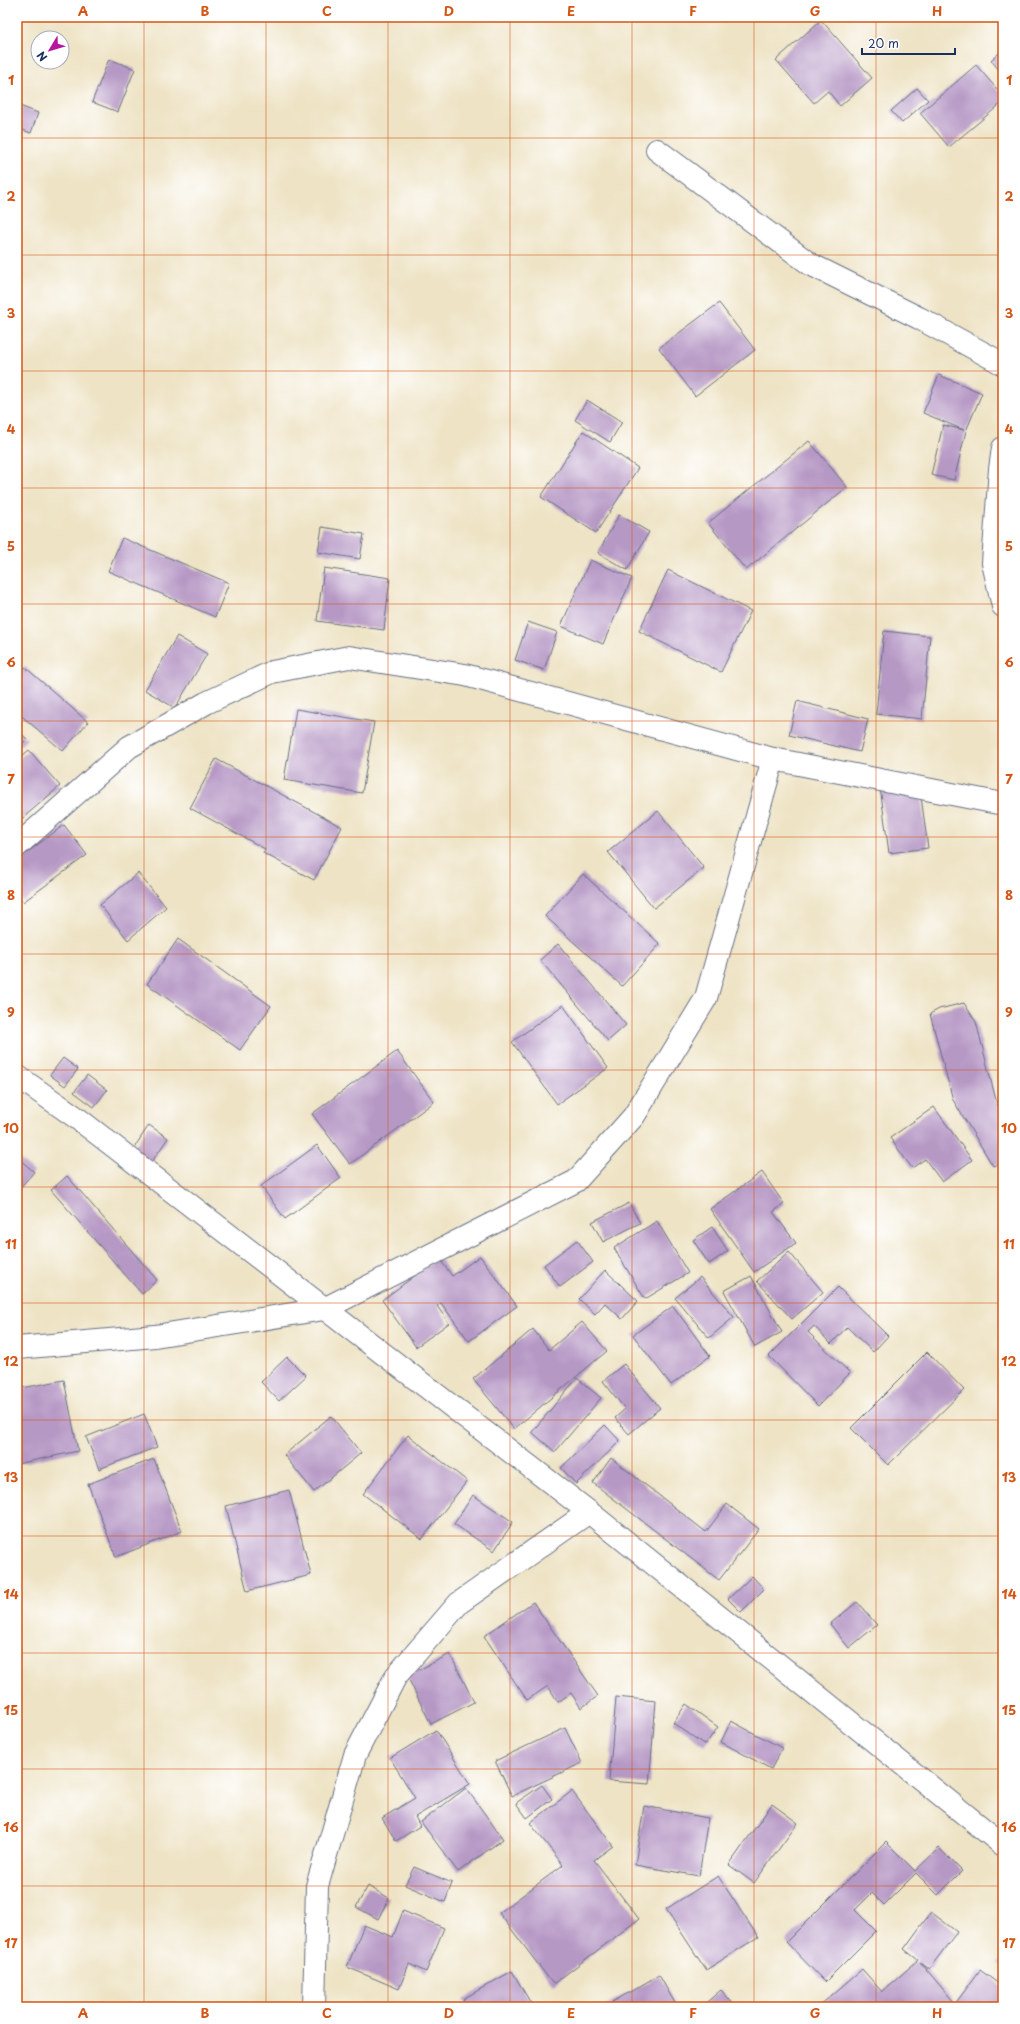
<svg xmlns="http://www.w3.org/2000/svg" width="1020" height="2024" viewBox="0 0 1020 2024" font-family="'Playpen Sans',sans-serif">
<rect width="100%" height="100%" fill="#fff"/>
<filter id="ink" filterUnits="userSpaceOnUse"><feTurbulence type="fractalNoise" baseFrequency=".025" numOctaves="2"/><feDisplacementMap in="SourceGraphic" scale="8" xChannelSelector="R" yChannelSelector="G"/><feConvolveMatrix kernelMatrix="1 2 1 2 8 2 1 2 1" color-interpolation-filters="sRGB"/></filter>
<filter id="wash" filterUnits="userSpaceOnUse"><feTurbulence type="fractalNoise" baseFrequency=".012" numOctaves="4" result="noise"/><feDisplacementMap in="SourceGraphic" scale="16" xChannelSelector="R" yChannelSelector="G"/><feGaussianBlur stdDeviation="0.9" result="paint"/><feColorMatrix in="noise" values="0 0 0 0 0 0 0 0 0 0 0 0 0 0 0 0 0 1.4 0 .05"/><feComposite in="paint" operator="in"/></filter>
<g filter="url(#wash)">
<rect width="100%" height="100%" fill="#eee3c5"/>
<g id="blocks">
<!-- building -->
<g fill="#b698c5">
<path d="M821,20l51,58 -32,28 -12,-15 -14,12 -38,-43z"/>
<path d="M1003,50v25l-12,-15z"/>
<path d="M109,59l26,10 -17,43 -26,-10z"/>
<path d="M976,65l27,31v6l-54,45 -29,-34z"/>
<path d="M917,88l11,12 -26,23 -11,-12z"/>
<path d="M17,105l21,8 -7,20 -14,-5z"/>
<path d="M719,303l36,47 -60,46 -36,-48z"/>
<path d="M939,375l43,18 -16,38 -12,49 -23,-5 12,-50 21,5 -41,-17z"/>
<path d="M587,400l35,22 -12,20 -35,-22z"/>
<path d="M583,431l55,37 -42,65 -55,-36z"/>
<path d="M809,441l38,46 -101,83 -38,-47z"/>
<path d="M619,515l30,17 -22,38 -29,-17z"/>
<path d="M322,527l42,7 -4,25 -42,-7z"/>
<path d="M122,538l107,45 -14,34 -107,-46z"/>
<path d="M590,560l42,18 -29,66 -42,-18z"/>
<path d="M324,568l66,10 -6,52 -67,-9z"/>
<path d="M668,570l83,41 -30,61 -82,-41z"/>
<path d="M528,622l29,10 -13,38 -29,-10z"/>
<path d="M884,631l46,5 -8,83 -46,-5z"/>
<path d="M177,636l30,18 -32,54 -30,-18z"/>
<path d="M25,667l63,55 -25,29 -46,-39v-36z"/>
<path d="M797,701l71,18 -8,33 -71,-17z"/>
<path d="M296,709l78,13 -12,71 -78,-13z"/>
<path d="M17,730l10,9 -10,10z"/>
<path d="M29,750l31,36 -43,37v-63z"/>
<path d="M216,759l126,68 -28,53 -51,-27 2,-4 -75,-41z"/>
<path d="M919,782l9,66 -39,5 -9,-66z"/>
<path d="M658,811l46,57 -50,40 -46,-56z"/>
<path d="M64,825l23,30 -64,47 -6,-8v-34z"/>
<path d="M138,873l28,34 -38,33 -28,-35z"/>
<path d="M583,874l77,70 -38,42 -77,-70z"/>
<path d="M178,939l93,67 -31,44 -93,-66z"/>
<path d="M558,944l68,81 -18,16 -68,-81z"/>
<path d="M964,1003l12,19 21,82 6,10v49l-10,3 -40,-66 -23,-86 9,-5z"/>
<path d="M563,1005l45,63 -51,36 -45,-62z"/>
<path d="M397,1051l37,51 -84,62 -38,-50z"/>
<path d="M63,1058l15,11 -13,17 -15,-11z"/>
<path d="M87,1075l20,15 -13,17 -20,-15z"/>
<path d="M934,1107l38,53 -30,22 -17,-23 -13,9 -22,-30z"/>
<path d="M149,1125l19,13 -17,25 -19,-12z"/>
<path d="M317,1145l24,33 -56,41 -24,-33z"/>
<path d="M17,1157l17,15 -17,19z"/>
<path d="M762,1172l22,32 -11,8 23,31 -42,29 -44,-63z"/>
<path d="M67,1176l90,104 -15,14 -91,-104z"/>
<path d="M629,1203l11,20 -37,19 -11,-20z"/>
<path d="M657,1221l31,52 -43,26 -31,-51z"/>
<path d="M712,1227l16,24 -19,13 -16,-24z"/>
<path d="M577,1240l16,22 -33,25 -16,-22z"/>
<path d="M789,1252l34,40 -31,27 -35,-38z"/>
<path d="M480,1256l37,50 -48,35 -28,-38 -4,3 12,17 -33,24 -34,-47 57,-42 13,18z"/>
<path d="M605,1270l33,31 -16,18 -17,-16 -10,11 -16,-15z"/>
<path d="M751,1276l31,56 -27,15 -31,-56z"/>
<path d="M700,1277l34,40 -25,21 -34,-40z"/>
<path d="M838,1287l50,49 -15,16 -26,-25 -16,17 -17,-18 -6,6 42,41 -32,33 -49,-50z"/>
<path d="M673,1306l37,50 -39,29 -38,-50z"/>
<path d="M582,1322l25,29 -93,78 -41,-50 60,-50 16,21z"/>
<path d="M927,1352l37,38 -76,75 -37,-37z"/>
<path d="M287,1357l19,19 -27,25 -18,-19z"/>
<path d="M624,1364l36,44 -31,26 -14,-16 10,-9 -22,-28z"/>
<path d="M577,1378l24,20 -46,54 -23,-20z"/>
<path d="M64,1380l14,71 -61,13v-75z"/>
<path d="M144,1414l13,33 -58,22 -13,-32z"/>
<path d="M331,1416l30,37 -47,39 -30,-37z"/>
<path d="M605,1425l15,16 -44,43 -15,-16z"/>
<path d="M408,1435l59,46 -45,58 -59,-45z"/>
<path d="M611,1458l95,74 21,-28 32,25 -40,51 -126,-97z"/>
<path d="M154,1459l28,72 -66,26 -28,-73z"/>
<path d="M289,1490l22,85 -64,16 -21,-85z"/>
<path d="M473,1495l40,27 -19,29 -40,-27z"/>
<path d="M752,1576l12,13 -23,23 -13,-13z"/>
<path d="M533,1602l65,94 -17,12 -10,-15 -13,9 -10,-16 -21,14 -43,-64z"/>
<path d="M857,1602l20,23 -28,23 -19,-24z"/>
<path d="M450,1654l24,48 -43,22 -24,-48z"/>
<path d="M616,1697l40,4 -7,83 -40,-3z"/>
<path d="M686,1704l32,23 -13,18 -32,-22z"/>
<path d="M731,1721l51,27 -11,21 -50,-27z"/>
<path d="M565,1728l17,35 -70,33 -17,-35z"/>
<path d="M436,1730l34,54 -55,33 5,9 -24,15 -14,-23 33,-20 -25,-40z"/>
<path d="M542,1785l10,14 -25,19 -11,-15z"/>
<path d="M466,1788l37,51 -45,33 -37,-50z"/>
<path d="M572,1791l41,55 -19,14 45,59 -86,65 -54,-71 64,-48 -33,-42z"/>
<path d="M772,1804l26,19 -44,60 -25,-18z"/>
<path d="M644,1806l64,12 -9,58 -64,-11z"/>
<path d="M886,1842l29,29 24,-23 23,23 -24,24 -22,-22 -32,32 -12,-12 -17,17 21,21 -51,51 -39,-40z"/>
<path d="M414,1867l38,16 -7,19 -40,-17z"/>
<path d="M718,1876l40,61 -52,33 -40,-61z"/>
<path d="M368,1886l21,12 -11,21 -22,-12z"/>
<path d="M403,1911l41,17 -18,44 -17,-8 -10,25 -52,-22 17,-42 29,12z"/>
<path d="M931,1912l26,20 -28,37 -9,-7 34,40 -6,5h-130l44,-38 20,23 36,-32 -14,-11z"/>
<path d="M1003,1959v10l-5,-6z"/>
<path d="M980,1970l23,17v20h-44l-4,-3z"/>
<path d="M512,1971l21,36h-66l-4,-8z"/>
<path d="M659,1975l17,30 -3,2h-69z"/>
<path d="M721,1990l15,17h-35z"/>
</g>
</g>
</g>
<g filter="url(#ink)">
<use href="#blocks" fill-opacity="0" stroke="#656e82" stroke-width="1"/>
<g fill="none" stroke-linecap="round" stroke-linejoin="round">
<defs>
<g id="minor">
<path d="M657,150l153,114 109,54 84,46"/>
<path d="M1003,448l-3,21 -7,94 10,43"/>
<path d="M17,846l112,-99 77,-44 66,-31 77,-15 116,18 308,84 230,45"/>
<path d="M17,1076l60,42 512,394 414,333"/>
<path d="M17,1348l138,-12 169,-27 252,-128 58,-65 72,-118 67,-239"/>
<path d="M314,2007l3,-121 38,-131 41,-79 63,-73 130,-91"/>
</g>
</defs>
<!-- minor casing -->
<use href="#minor" stroke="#656e82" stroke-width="24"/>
<!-- minor -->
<use href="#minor" stroke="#fff" stroke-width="22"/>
</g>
</g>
<!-- grid -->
<path fill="none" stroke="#d45514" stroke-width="1" stroke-opacity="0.55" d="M144,17v1990M266,17v1990M388,17v1990M510,17v1990M632,17v1990M754,17v1990M876,17v1990M17,138h986M17,255h986M17,371h986M17,488h986M17,604h986M17,721h986M17,837h986M17,954h986M17,1070h986M17,1187h986M17,1303h986M17,1420h986M17,1536h986M17,1653h986M17,1769h986M17,1886h986"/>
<!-- margin -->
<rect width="1020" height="2024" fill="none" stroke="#fff" stroke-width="44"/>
<!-- north arrow -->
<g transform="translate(50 50) rotate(232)"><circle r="19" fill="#ffffff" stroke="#a4acbf"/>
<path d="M0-3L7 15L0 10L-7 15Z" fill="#b5179e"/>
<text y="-6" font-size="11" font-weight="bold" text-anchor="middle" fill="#1b2f5e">N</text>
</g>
<!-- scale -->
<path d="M862 48v6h93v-6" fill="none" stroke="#1b2f5e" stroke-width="2"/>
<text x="868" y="48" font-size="12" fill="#1b2f5e" stroke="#ffffff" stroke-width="3" paint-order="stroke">20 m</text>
<rect x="22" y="22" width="976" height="1980" fill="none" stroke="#d45514" stroke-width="1.5"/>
<g font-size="13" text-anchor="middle" font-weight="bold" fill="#d45514">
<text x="83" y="16">A</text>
<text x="205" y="16">B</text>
<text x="327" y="16">C</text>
<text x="449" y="16">D</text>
<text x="571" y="16">E</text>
<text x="693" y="16">F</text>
<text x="815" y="16">G</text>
<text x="937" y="16">H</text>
<text x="11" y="85">1</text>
<text x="1009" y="85">1</text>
<text x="11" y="201">2</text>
<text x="1009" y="201">2</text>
<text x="11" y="318">3</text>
<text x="1009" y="318">3</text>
<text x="11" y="434">4</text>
<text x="1009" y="434">4</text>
<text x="11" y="551">5</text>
<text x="1009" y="551">5</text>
<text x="11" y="667">6</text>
<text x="1009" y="667">6</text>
<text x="11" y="784">7</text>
<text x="1009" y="784">7</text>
<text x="11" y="900">8</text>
<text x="1009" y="900">8</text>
<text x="11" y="1017">9</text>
<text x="1009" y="1017">9</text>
<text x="11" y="1133">10</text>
<text x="1009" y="1133">10</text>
<text x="11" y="1249">11</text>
<text x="1009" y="1249">11</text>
<text x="11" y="1366">12</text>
<text x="1009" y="1366">12</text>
<text x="11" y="1482">13</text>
<text x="1009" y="1482">13</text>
<text x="11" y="1599">14</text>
<text x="1009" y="1599">14</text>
<text x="11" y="1715">15</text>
<text x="1009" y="1715">15</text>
<text x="11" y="1832">16</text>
<text x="1009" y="1832">16</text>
<text x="11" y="1948">17</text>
<text x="1009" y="1948">17</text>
<text x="83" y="2018">A</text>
<text x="205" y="2018">B</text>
<text x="327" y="2018">C</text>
<text x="449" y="2018">D</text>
<text x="571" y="2018">E</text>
<text x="693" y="2018">F</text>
<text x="815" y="2018">G</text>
<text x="937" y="2018">H</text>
</g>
</svg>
